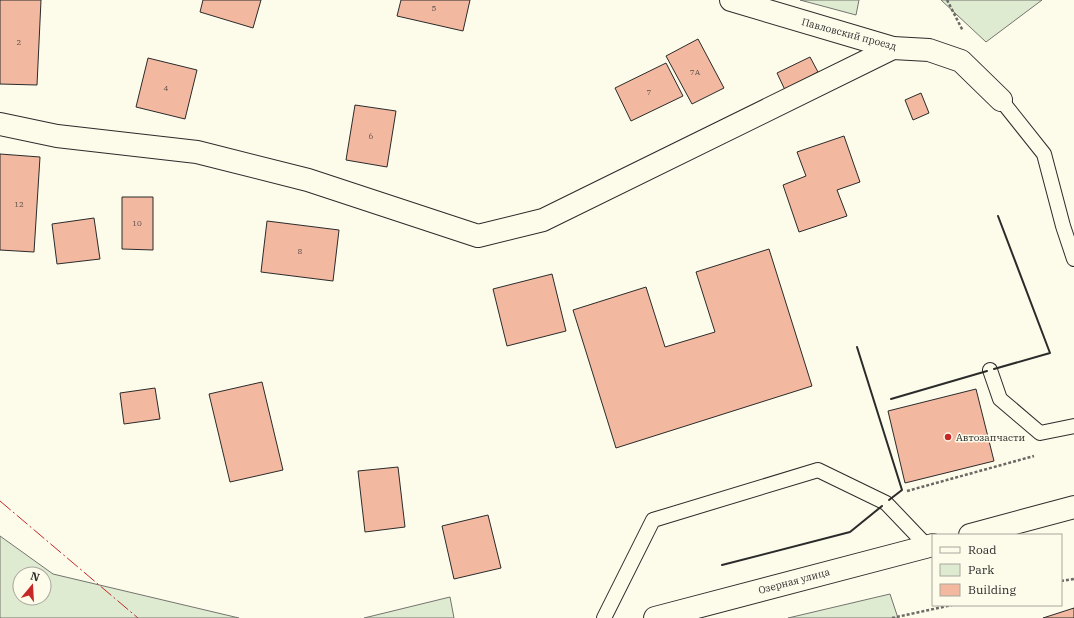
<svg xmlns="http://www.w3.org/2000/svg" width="1074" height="618" font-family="'IBM Plex Serif',serif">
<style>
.green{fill:#deebd1;stroke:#74746e;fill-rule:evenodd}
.building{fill:#f2b8a0;stroke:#2b2b2b}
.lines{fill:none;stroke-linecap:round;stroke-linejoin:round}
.service-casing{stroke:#2b2b2b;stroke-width:16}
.minor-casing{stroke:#2b2b2b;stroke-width:24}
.secondary-casing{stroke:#2b2b2b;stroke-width:24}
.path{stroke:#6a6964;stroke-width:2.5;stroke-dasharray:3 2;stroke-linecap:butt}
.service{stroke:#fdfbea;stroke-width:14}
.minor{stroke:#fdfbea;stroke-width:22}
.secondary{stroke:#fdfbea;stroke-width:22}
.wall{stroke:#2b2b2b;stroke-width:2}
.power{stroke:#c62828;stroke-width:1;stroke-dasharray:14 3 2 3;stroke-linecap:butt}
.poi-dot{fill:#c62828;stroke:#fdfbea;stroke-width:1.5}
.labels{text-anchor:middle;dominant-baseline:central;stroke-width:3;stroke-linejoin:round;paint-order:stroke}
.number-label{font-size:8px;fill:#5d4e48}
.street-label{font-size:10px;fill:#2b2b2b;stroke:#fdfbea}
.poi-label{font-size:10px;fill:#2b2b2b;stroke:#fdfbea;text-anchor:start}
</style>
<rect width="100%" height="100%" fill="#fdfbea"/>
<g class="green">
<path d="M800,0H859L856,15Z"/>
<path d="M941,0H1042L986,42Z"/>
<path d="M0,536L53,574L239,618H0ZM20,574H44V598H20Z"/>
<path d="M890,594L898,618H788Z"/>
<path d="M450,597L454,618H364Z"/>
</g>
<g class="building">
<path d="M0,0H41L37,85L0,84Z"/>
<path d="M203,0H261L253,28L200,12Z"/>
<path d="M401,0H470L463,31L397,16Z"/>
<path d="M698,39L724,88L692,104L666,56Z"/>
<path d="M810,57L818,72L785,90L777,73Z"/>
<path d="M148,58L197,70L185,119L136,107Z"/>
<path d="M666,63L683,96L631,121L615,88Z"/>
<path d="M921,93L929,113L913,120L905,100Z"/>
<path d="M355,105L396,111L387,167L346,160Z"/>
<path d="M844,136L860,182L837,190L847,216L799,232L783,185L806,176L797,152Z"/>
<path d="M0,154L40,157L34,252L0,250Z"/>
<path d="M122,197H153V250L122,249Z"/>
<path d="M94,218L100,259L57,264L52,224Z"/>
<path d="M267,221L339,230L333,281L261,272Z"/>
<path d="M769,249L812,386L616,448L573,310L646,287L665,347L715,332L696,272Z"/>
<path d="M552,274L566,331L507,346L493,289Z"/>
<path d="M262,382L283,470L230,482L209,394Z"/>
<path d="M155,388L160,419L124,424L120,393Z"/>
<path d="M976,389L994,461L905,483L888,411Z"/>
<path d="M398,467L405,527L365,532L358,471Z"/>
<path d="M488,515L501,568L454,579L442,526Z"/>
<path d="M1074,608V618H1043Z"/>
</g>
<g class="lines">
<g class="service-casing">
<g id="service">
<path d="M1001,100L1044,154L1063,226L1074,259"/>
<path d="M990,370L1000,399L1040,433L1074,426"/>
<path d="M604,618L653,520L818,470L886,503L927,546"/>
</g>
</g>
<g class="minor-casing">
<g id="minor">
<path d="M731,0L893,48L929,50L961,61L1001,100"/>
<path d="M0,124L57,136L197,152L308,180L478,236L543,220L893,48"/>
</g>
</g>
<g class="secondary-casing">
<g id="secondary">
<path d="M970,535L1074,507"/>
<path d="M655,618L933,545"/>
</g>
</g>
<g class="path">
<path d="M947,0L963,31"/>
<path d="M907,491L1034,456"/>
<path d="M1061,581L1074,579"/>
<path d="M892,618L952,605"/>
</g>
<use href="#service" class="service"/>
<use href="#minor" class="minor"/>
<use href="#secondary" class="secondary"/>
<g class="wall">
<path d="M857,347L902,490L889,500"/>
<path d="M994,369L1050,353L998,216"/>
<path d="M891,399L987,371"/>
<path d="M722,565L850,532L882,506"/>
</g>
<path class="power" d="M0,501L138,618"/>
</g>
<circle class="poi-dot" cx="948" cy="437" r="4"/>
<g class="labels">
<g class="number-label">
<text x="434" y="8">5</text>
<text x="19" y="42">2</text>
<text x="695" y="72">7А</text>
<text x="166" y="88">4</text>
<text x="649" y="92">7</text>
<text x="371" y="136">6</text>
<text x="19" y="204">12</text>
<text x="137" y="223">10</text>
<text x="300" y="251">8</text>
</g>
<g class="street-label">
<text transform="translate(849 34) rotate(15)">Павловский проезд</text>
<text transform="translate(794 581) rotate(-15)">Озерная улица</text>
</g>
<g class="poi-label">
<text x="956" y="437">Автозапчасти</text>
</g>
</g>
<rect x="932" y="534" width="130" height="72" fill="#fdfbea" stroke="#a9a89e"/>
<rect x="940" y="547" width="20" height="6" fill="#fdfbea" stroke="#a9a89e"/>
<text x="968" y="554" font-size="12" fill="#2b2b2b">Road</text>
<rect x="940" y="564" width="20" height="12" fill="#deebd1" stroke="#a9a89e"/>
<text x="968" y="574" font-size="12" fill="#2b2b2b">Park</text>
<rect x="940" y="584" width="20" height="12" fill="#f2b8a0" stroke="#a9a89e"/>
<text x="968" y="594" font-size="12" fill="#2b2b2b">Building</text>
<g transform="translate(32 586) rotate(18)"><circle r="19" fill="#fdfbea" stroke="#a9a89e"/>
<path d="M0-3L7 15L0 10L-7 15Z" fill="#c62828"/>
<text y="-6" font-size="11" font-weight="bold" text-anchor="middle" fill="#2b2b2b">N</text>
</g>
</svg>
